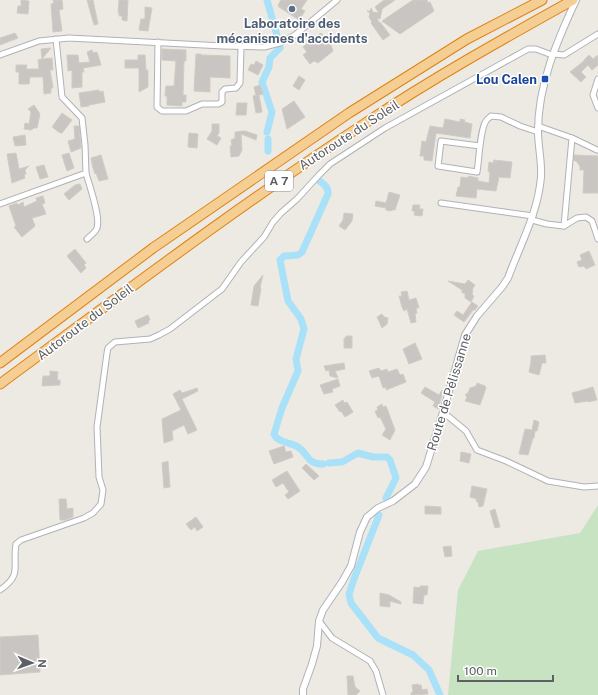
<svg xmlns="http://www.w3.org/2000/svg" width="598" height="695" font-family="'Public Sans',sans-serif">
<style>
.green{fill:#c7e3c2}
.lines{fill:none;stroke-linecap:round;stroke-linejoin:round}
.canal{stroke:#a9e1f8;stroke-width:7}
.building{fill:#c9c5c2;stroke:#d2cbc3}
.minor-casing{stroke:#afb2b6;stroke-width:7}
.tertiary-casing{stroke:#afb2b6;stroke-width:8}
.motorway-casing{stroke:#e08211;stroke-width:11}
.minor{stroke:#fff;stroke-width:5}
.tertiary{stroke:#fff;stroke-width:6}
.motorway{stroke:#f5ce94;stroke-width:9}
.service-dot{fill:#5c6f8a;stroke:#fff;stroke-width:1.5}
.transit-dot{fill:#1a4fb4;stroke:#fff;stroke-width:1.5}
.labels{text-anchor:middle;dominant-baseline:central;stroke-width:3;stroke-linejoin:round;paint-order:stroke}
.shield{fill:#fff;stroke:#8d9092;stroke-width:1}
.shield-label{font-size:12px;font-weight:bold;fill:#5c6064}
.service-label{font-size:13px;font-weight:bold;fill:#4e5e75;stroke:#fff}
.transit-label{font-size:13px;font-weight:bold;fill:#164399;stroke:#fff;text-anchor:end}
.street-label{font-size:13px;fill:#5c6064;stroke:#fff}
</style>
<rect width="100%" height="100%" fill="#edeae4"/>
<path class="green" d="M598,505V695H448L458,590L478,551L580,533Z"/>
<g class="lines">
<g class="canal">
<path d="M267,0L278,39"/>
<path d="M267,132L272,112L262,82L269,67L270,58L280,48"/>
<path d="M268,139V151"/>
<path d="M318,180C323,183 329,187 328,194L302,252L298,255L284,256L280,260L288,301L301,319L304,329L296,359L298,371L282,408L274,434C277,443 291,442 298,447C309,454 306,464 323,464"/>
<path d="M329,463L342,462L358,453L373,457H387L390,460L396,478L386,498"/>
<path d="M379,515L354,579L349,594L351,603L378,638L413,655L429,670L440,695"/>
</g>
</g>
<g class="building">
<path d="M21,0L29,1L28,14L17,13L18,6H21Z"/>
<path d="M53,0H62L63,9L59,10L62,31L53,32L51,4L54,3Z"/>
<path d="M87,0H93L98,24L94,25Z"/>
<path d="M119,0H128L127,21L122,20V16H119V13H118Z"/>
<path d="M281,0H307L301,9L305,11L299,20L279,7L278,5Z"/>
<path d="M384,0H395L382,9L380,19L377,18L379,23L380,22L390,35L383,40L371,23L372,22L369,17L370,13L367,11H370L371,8L373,12L379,13L375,7Z"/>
<path d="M413,0H427L428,3L430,2L434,11L400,34L382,21Z"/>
<path d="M145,7L152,8L148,31L139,30L141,19H145Z"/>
<path d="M15,33L18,38L0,45V38Z"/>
<path d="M321,33L331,45L333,51L318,63L314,61L310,64L303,55L307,52L303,47L308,43L306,41L315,35L316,36Z"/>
<path d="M51,48L42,59L52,58L53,70H50L53,88H51V93L44,94L43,77H30L29,84H19V72H16V65H27L26,69H39L38,60L42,59L41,49Z"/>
<path d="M162,49L186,50V61H184L183,95H186V102H182V106L167,105V96H165L166,86H174L176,61L162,60Z"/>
<path d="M92,50L93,53L97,52L101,65L83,68L84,72H82V87L72,88V70L68,71L67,55H78L79,63L90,62L87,52Z"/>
<path d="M196,54H201V55L230,56V78L210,77V92L194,91Z"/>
<path d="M138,55H145L146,70H148V87L139,92V68H125V60H138Z"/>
<path d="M589,55L593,59L598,55V65L592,70L588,65L581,72L586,77L581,82L570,72L584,61V60Z"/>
<path d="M256,61L263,65L258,75L248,70L251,64L254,65Z"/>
<path d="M299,76L305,80L299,90L293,86Z"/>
<path d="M260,85L263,94L259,95L262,112L256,113L253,96L258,95L256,96L254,87Z"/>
<path d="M99,90V92L103,91L105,102L89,105V106L81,107L79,93Z"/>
<path d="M294,101L305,117L287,129L282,109Z"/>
<path d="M237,103H247L246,115H236Z"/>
<path d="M34,105L40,114L37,128H34L31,130L24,129L25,123L29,124L31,112L28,109Z"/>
<path d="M62,113L72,120L62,133H60L52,127Z"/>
<path d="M445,119L460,122V119L465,120L464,122L472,124L470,138L436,133L432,161L424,160V156H420L422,141L426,142L430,126L443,128Z"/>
<path d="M212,124H219V133L217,136L221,138L217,145L207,139L212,131Z"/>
<path d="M74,126H79L81,148L71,152L68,141L75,139Z"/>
<path d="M245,131L257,135L256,140L241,134L242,150L239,156L231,157L230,146H232L231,140L235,138V132Z"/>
<path d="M189,133L198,134L197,148L188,147Z"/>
<path d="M25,135L26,145L15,146L13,137Z"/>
<path d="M16,153L19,169L29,166L25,170L26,174L24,175L25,178L12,183L7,154Z"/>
<path d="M69,153L74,168L67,171L62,155Z"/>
<path d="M101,155L108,179L99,181L96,173L95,174L93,168L91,158Z"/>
<path d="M574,155L598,156V193H583L584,170H580V166L576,161H574Z"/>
<path d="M494,160L512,162L510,178L499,177L496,191L477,189L476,198L456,196L458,187H460L461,177L468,178V176L478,178V181L489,183L490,172H488L489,162L493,163Z"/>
<path d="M44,165L48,177L40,179L36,167Z"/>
<path d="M80,184L82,189L69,200L64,194L75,185Z"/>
<path d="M389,192L400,195L395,210H392L391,211L386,210V208L375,206L376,201L386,203Z"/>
<path d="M43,196L45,203L42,204L46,214L32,218L35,226L22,237L14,227L16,226L9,206L17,203L18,205L23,202L24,207L37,201L36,198Z"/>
<path d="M413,205H420L419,209H423L422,216L414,215L415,211H412Z"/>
<path d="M344,213L353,214L352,221L345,230L339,226L343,220Z"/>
<path d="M75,249L86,263L84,265L86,268L81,273L67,256Z"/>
<path d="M589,251L595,265L586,269L584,266L579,267L577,262L582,260L580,255Z"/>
<path d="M263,275L260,287L261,288L258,306L251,305L254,286Z"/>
<path d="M468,280L475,285L473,288L472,295L474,296L471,302L465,298V293H462V290L448,281L465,284Z"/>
<path d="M407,291L409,300L416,298L419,308H416L417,313L415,314L416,322L411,323L407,309L404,311L402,307L399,296H402L401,292Z"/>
<path d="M472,302L478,306L475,310H473L464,322L454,315L457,311L463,315Z"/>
<path d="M382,314L384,317L388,318L387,324L382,328L377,317Z"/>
<path d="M148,315L150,320L148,321L149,323L138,328L135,321Z"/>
<path d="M346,336H352V348H344V338H346Z"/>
<path d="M415,343L422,359L409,364L403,349Z"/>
<path d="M545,355L546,363H542L539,375L529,372L531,362V356Z"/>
<path d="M344,363L345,369L335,371L338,378L330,376L329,370L326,371L324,366Z"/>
<path d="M379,368L381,371L387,369L388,372L397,369L400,375L403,374L406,382L386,390V387L383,388L379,376L372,378L369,371Z"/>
<path d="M50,371L58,372L57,380H60V385L42,386L43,376H50Z"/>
<path d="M338,379L340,386L332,389L333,392L324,394L320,385Z"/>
<path d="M477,383L485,386L486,388L480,405L465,401L467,397L465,395L468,393L470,388L476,386Z"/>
<path d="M425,387L439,395L442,390L443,391L438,409L433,406L435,402L421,393Z"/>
<path d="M593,387L597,400L588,402V401L575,403L572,393Z"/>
<path d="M197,388L198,391L182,399L197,430L188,434L184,425L172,431L173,440L164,443L162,419L181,410L173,394L180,390L182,393Z"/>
<path d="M343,400L344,403L347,402L353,412L345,417L341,411L340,412L335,405Z"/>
<path d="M382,404L383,407L386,406L395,430L390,440L382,435L386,429L380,417L378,418L375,411L378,410L377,407Z"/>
<path d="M534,420L539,422L537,431H535L534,438H533L528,455L519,454L525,429L532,430Z"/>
<path d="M284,446L286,452L291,451L293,457L274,464L269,451Z"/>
<path d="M461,452L471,454L469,463L460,461Z"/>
<path d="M168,461L170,487L164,488L162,463Z"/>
<path d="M306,464L319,476L314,480L302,468Z"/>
<path d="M287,471L300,491L288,499L285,495L289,492L283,483L276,487L272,480Z"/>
<path d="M472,486L487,489L483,506L479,507L478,502L476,501L477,499L470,497Z"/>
<path d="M59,499H66L67,509L73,508V517L65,520H60Z"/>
<path d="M425,506L441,507V514H425Z"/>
<path d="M495,509L500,527L495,528L490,511Z"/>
<path d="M196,517L203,527L197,531L195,527L191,530L186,524Z"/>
<path d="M451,546L452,556L445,557L443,547Z"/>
<path d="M420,586H428L427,595H424L423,604L413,603L414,587L420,588Z"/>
<path d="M380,593L389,595L401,602V604L390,601V607L380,606Z"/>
<path d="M38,635L40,672L0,675V637Z"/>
<path d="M347,676H353L355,687L360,691L356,695H348Z"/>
<path d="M418,684V685H421L422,690L427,689L428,694L411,695V693L413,692L412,685Z"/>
</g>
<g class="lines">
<g class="minor-casing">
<g id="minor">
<path d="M158,42L157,107L162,111H186L202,104H218L222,102V92L225,89L236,88L240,83L241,47"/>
<path d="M553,54L564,55L598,34"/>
<path d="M0,55L39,41L69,38L223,46L264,47L280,43L295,35L337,0"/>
<path d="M598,79L593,95L598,108"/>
<path d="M538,126L572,138L564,226"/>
<path d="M572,138L597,150"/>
<path d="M480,146L441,141L438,166L477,172C479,161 480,129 486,121C487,119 489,118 491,116L501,117L520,126L538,132"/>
<path d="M86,173C89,185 101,217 97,228C96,232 90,236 87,239"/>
<path d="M441,203L533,216"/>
<path d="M0,204L86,173L85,145L82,118L62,97L56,39"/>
<path d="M532,220L547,224L564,226L577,218L586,217L592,221L598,239"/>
<path d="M443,412L466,431L477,450L506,461L548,481L584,487L598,486"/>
<path d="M0,590C23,574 12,567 16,544L21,540L84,518L93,513L101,504L103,490L99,477L97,427L107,353L108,348L115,342L150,339L159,335L170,329L222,289L241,262L264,237L273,222L281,213L297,199L319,175L330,164L385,128L528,49H536L552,55"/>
<path d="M319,621L332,638L370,661L376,671L383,695"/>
</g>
</g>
<g class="tertiary-casing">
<path id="tertiary" d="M303,695V689L312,664L317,646L319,621L323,610L342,582L351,566L360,532L367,517L378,508L393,501L415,484L426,467L443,412L465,335L477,316L502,287L508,278C520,245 538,213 541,177C542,162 538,146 538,131C538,85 557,41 576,0"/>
</g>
<g class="motorway-casing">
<g id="motorway">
<path d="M0,363L153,248L349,113L467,39L542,0"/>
<path d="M0,384C121,295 241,204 367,122C433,78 503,39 573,0"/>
</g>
</g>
<use href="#minor" class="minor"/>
<use href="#tertiary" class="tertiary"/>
<use href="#motorway" class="motorway"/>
</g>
<circle class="service-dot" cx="292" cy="9" r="4"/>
<rect class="transit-dot" x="541" y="75" width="8" height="8" rx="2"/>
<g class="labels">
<rect class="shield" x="265" y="171" width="28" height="20" rx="3"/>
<g class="shield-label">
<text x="279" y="181">A 7</text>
</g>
<g class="service-label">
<text x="292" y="23">Laboratoire des<tspan x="292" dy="15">mécanismes d'accidents</tspan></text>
</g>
<g class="transit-label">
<text x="537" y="79">Lou Calen</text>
</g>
<g class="street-label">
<text transform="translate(349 135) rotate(-33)">Autoroute du Soleil</text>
<text transform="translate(85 322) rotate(-37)">Autoroute du Soleil</text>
<text transform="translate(449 392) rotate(-73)">Route de Pélissanne</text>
</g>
</g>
<g transform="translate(32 663) rotate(92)" stroke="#ffffff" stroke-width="3" paint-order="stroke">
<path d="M0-3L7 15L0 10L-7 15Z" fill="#5c6064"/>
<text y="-6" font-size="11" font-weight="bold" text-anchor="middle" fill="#5c6064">N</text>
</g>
<path d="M458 675v6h95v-6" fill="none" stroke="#5c6064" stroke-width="2"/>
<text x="464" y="675" font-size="12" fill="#5c6064" stroke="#ffffff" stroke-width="3" paint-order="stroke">100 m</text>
</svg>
